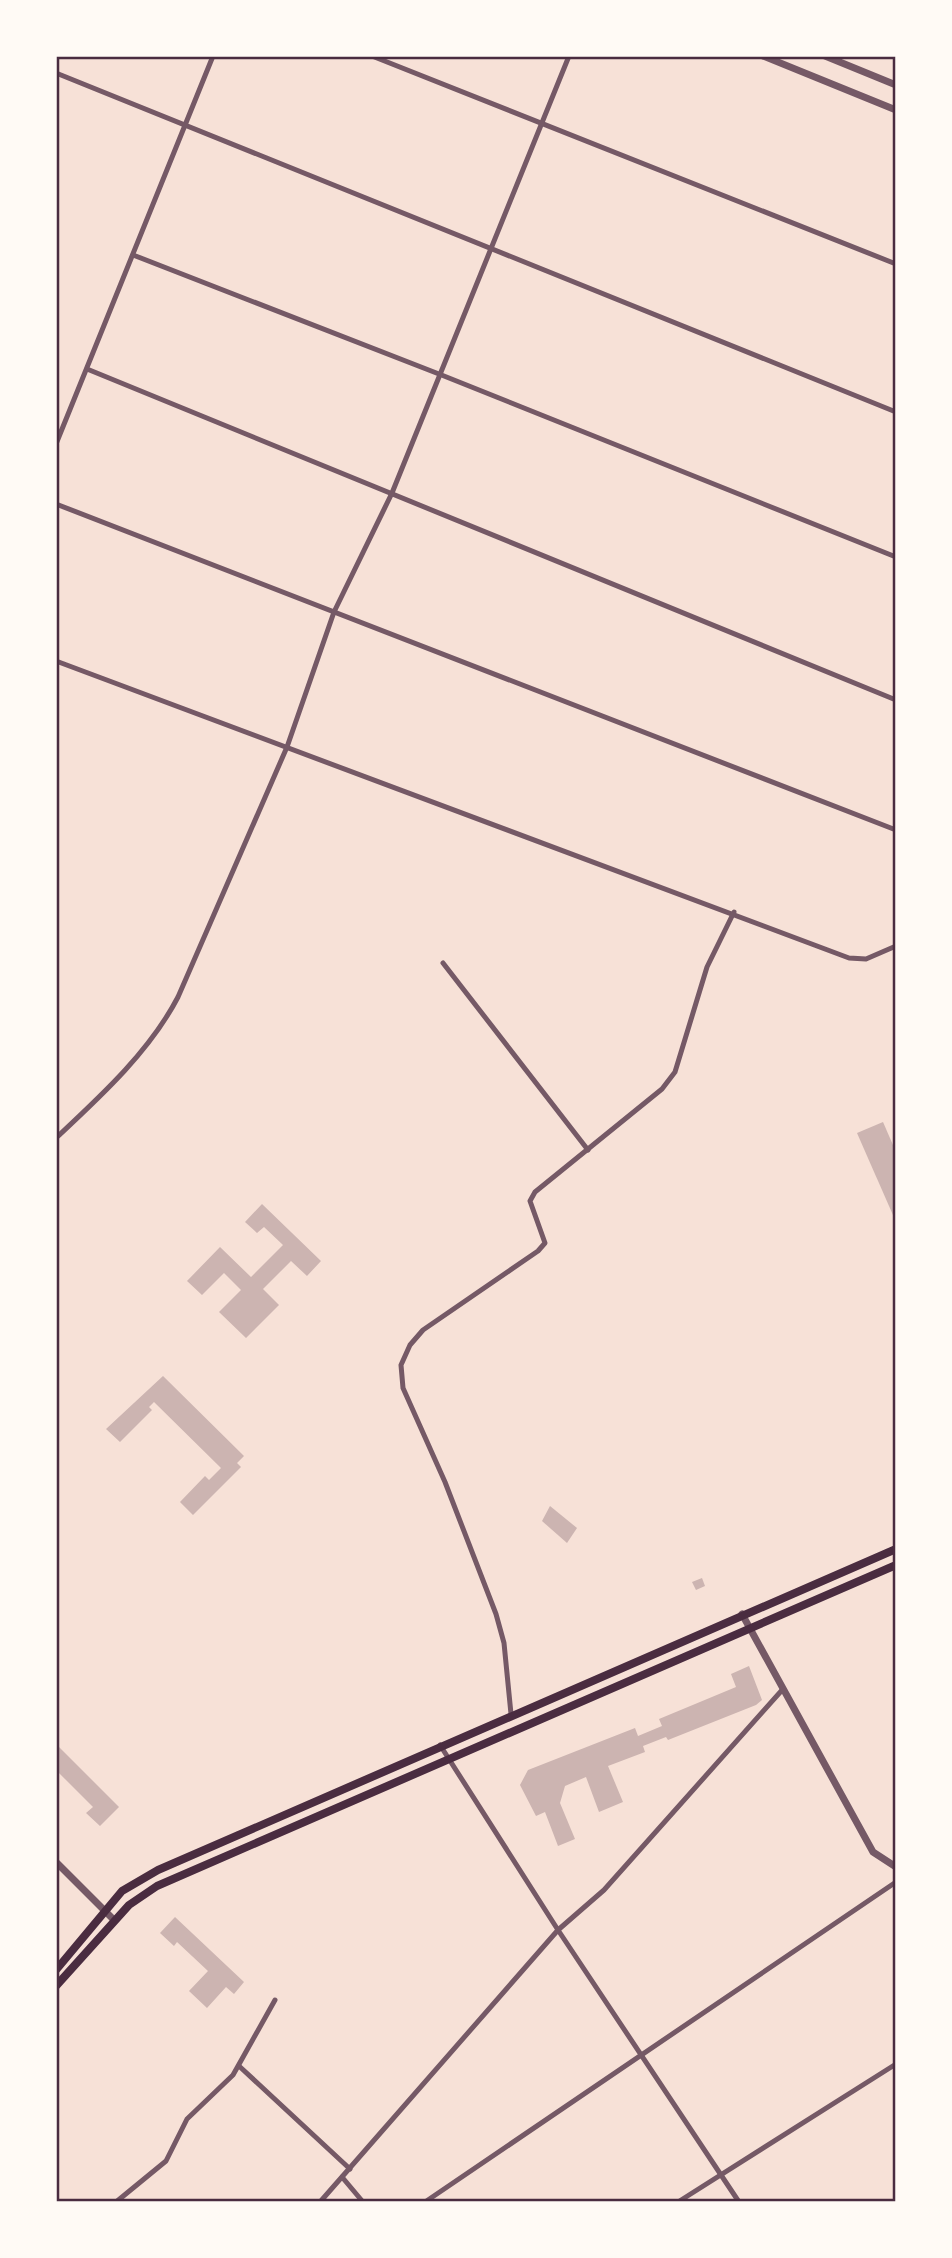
<svg xmlns="http://www.w3.org/2000/svg" width="952" height="2258" font-family="Rubik,sans-serif">
<style>
.building{fill:#ccb4b1}
.lines{fill:none;stroke-linecap:round;stroke-linejoin:round}
.minor{stroke:#755966;stroke-width:5}
.tertiary{stroke:#755966;stroke-width:7}
.secondary{stroke:#4a2c40;stroke-width:8}
.neatline{fill:none;stroke:#4a2c40;stroke-width:2.5}
</style>
<rect width="100%" height="100%" fill="#f7e1d7"/>
<g class="building">
<path d="M883,1122L896,1152V1222L857,1133Z"/>
<path d="M262,1204L321,1261L307,1276L291,1261L263,1289L279,1305L246,1338L219,1312L241,1290L224,1273L202,1295L187,1281L220,1247L251,1277L283,1245L264,1227L257,1233L245,1222Z"/>
<path d="M163,1376L244,1456L237,1463L241,1467L193,1515L180,1502L205,1476L209,1480L221,1468L154,1402L149,1407L152,1410L120,1442L106,1429Z"/>
<path d="M550,1506L577,1528L567,1543L542,1521Z"/>
<path d="M702,1578L705,1586L696,1590L692,1582Z"/>
<path d="M749,1666L762,1700L756,1705L668,1740L666,1737L643,1746L645,1752L608,1766L623,1802L599,1812L586,1777L565,1786L560,1803L575,1839L558,1846L545,1812L536,1816L520,1785L528,1770L635,1728L638,1736L662,1726L659,1719L736,1687L731,1674Z"/>
<path d="M56,1744L119,1807L100,1826L86,1813L93,1807L56,1770Z"/>
<path d="M175,1917L244,1982L234,1994L226,1987L207,2008L189,1991L208,1971L177,1942L174,1946L160,1933Z"/>
</g>
<g class="lines">
<g class="minor">
<path d="M372,56L896,264"/>
<path d="M56,73L896,412"/>
<path d="M133,255L439,374L896,557"/>
<path d="M87,369L896,700"/>
<path d="M56,444L213,56"/>
<path d="M56,504L896,830"/>
<path d="M56,661L849,958L866,959L896,946"/>
<path d="M443,963L588,1150"/>
<path d="M56,1138C101,1096 150,1051 178,997L287,747L334,612L392,493L569,56"/>
<path d="M511,1714L504,1643L496,1614L445,1482L403,1388L401,1365L410,1345L423,1330L538,1251L545,1243L530,1201L535,1192L662,1089L675,1072L707,967L734,912"/>
<path d="M440,1745L558,1930L739,2202"/>
<path d="M239,2066L350,2169"/>
<path d="M342,2177L363,2202"/>
<path d="M116,2202L166,2161L187,2119L233,2075L275,2000"/>
<path d="M320,2202L558,1930L604,1890L783,1689"/>
<path d="M425,2202L896,1882"/>
<path d="M678,2202L896,2064"/>
</g>
<g class="tertiary">
<path d="M763,56L896,110"/>
<path d="M825,56L896,85"/>
<path d="M742,1614L873,1852L896,1867"/>
<path d="M56,1862L114,1920"/>
</g>
<g class="secondary">
<path d="M56,1970L122,1891L158,1870L896,1549"/>
<path d="M56,1986L129,1905L157,1886L896,1565"/>
</g>
</g>
<rect width="952" height="2258" fill="none" stroke="#fffaf5" stroke-width="116"/>
<rect x="58" y="58" width="836" height="2142" class="neatline"/>
</svg>
